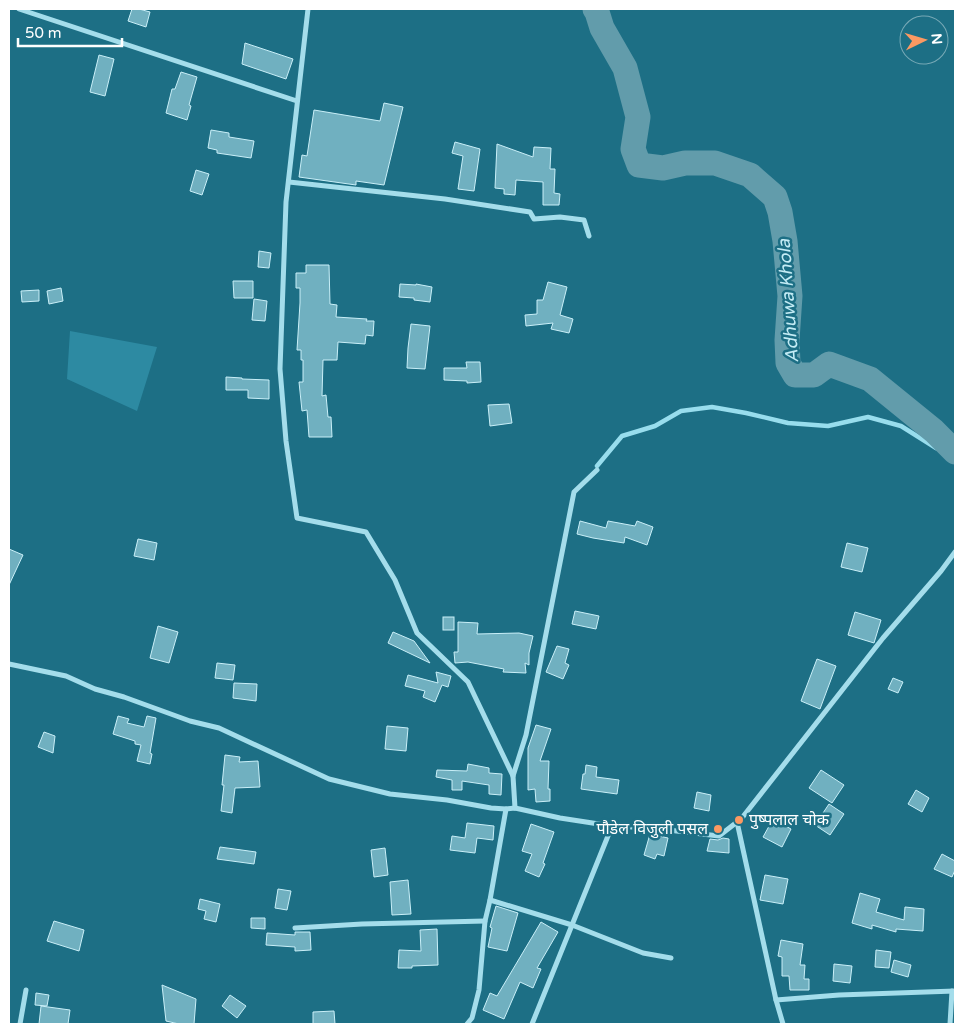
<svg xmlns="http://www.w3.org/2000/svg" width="964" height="1033" font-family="'Varela Round','Noto Sans Devanagari',sans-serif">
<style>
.green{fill:#2d8aa2}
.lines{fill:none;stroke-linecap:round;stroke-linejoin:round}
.stream{stroke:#98dded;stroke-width:4.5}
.river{stroke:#629cab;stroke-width:25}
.building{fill:#70b0c0;stroke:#c9eff8}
.minor{stroke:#a4ddeb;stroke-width:5}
.poi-dot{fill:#fb9962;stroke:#1d6f85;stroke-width:2}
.labels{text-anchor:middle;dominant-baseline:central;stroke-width:5;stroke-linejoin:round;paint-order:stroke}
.poi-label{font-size:16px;fill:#fff;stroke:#1d6f85;text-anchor:start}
.water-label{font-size:18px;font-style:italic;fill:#c4ecf5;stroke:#1d6f85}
</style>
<rect width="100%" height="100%" fill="#1d6f85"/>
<path class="green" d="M70,331L157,347L137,411L67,379Z"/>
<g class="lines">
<path class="stream" d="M597,466L622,436L655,426L681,411L712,407L746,413L788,423L828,426L868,417L901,426L936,448L955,454"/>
<path class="river" d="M595,9L597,12L602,28L625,68L638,117L633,149L639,165L663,168L685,163H715L750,175L775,197L780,212L785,241L790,296L787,340L788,363L795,375H814L829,364L870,379L934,431L955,452"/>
</g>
<g class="building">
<path d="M132,9H139L150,12L146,27L128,21Z"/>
<path d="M245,43L293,59L286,79L242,64Z"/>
<path d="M99,55L114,59L105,96L90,92Z"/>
<path d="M181,72L197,77L189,105L191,106L187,120L166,113L172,89H175Z"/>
<path d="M384,103L403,107L384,185L356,181V185L299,177L302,155L307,156L314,110L380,121Z"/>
<path d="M211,130L229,133V137L254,141L251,158L217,153V150L208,148Z"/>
<path d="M455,142L480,149L474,191L458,189L463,156L452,153Z"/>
<path d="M497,144L533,157L534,147L551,148L550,169H555L554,193L560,194L559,205H543V182L516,180L515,195L504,194V189L495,188Z"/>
<path d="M196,170L209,174L202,195L190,191Z"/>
<path d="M259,251L271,253L269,268L258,267Z"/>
<path d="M306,265H329L330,304L337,305L336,317L367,319L366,321H374L373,336L366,335L365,344L338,342L337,360H323L322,396L326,395L328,417H331L332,437H309L307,410L302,411L299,382H303V360H301V350H297L300,303V288H296V273H306Z"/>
<path d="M233,281H253V298H234Z"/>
<path d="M548,282L567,287L560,315L573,319L569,333L551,329L553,323L526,326L525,315L537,314V300H543Z"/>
<path d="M400,284L416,285V284L432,287L430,302L414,300V298L399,297Z"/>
<path d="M61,288L63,301L49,304L47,291Z"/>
<path d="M39,290V301L22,302L21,291Z"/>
<path d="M254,299L267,301L265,321L252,320Z"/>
<path d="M411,324L430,326L425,369L407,368L408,348Z"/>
<path d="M466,362H480L481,382L467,383V381L444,380V368H467Z"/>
<path d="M226,377L242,378V379L269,380V399L248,398V390H226Z"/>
<path d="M509,404L512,423L490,426L488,405Z"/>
<path d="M580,521L606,528L608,521L635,526L637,521L653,527L647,545L625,537L624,543L593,538L577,534Z"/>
<path d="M138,539L157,543L154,560L134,556Z"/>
<path d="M847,543L868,548L862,572L841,567Z"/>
<path d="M9,549L23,555L9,585Z"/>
<path d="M575,611L599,616L596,629L572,624Z"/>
<path d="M855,612L881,620L874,643L848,635Z"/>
<rect x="443" y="617" width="11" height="13"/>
<path d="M458,622L478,623L477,634L519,633L533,636L529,653V665L525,663L526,673L503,672L504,669L468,662L455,663L454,652H458Z"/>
<path d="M158,626L178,632L169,663L150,658Z"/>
<path d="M393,632L414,641L430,663L388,643Z"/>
<path d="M557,646L569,649L565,663L569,665L563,679L546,672Z"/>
<path d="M817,659L836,666L820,709L801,701Z"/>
<path d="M217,663L235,665L233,680L215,678Z"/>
<path d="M436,672L451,676L448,687L442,685L435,702L423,697L425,691L405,686L408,675L438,683Z"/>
<path d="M893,678L903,682L898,693L888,689Z"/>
<path d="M234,683L257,684L256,701L233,698Z"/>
<path d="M118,716L129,719L127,723L144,727L147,716L156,718L150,753L152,754L150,764L137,761L141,745L135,744V741L113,734Z"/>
<path d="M536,725L551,729L540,761H549L548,789H550V801L536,802L535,789L528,790V748Z"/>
<path d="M387,726L408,728L406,751L385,749Z"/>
<path d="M44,732L55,736L53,753L38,747Z"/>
<path d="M225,755L240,757L239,762L258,761L260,787L235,788L232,813L221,811L224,785H222Z"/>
<path d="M468,764L489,768V773L502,774L501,795L489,794V785L462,781V790H452V780L436,777L437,770L467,771Z"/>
<path d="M586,765L597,767L596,777L619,780L617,794L581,789L583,774H585Z"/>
<path d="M821,770L844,785L832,803L809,788Z"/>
<path d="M916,790L929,798L922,812L908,804Z"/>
<path d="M697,792L711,795L709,811L694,808Z"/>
<path d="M829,804L844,814L830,835L815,825Z"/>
<path d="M773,819L791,829L782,847L763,837Z"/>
<path d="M467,823L494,826L493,840L477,838L475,853L450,850L452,836L465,838Z"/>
<path d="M531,824L554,832L543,863L545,864L539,877L525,871L532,854L522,851Z"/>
<path d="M650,834L668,838L664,856L657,854L655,859L644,855Z"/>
<path d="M723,838L729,839V853L707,851L710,839L718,840Z"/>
<path d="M220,847L256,852L254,864L217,859Z"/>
<path d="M385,848L388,875L374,877L371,850Z"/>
<path d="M942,854L955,861V870L952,877L934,869Z"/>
<path d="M765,875L788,879L783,904L760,900Z"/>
<path d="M408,880L411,914L392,915L390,882Z"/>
<path d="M278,889L291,891L287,910L275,908Z"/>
<path d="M860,893L880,899L876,912L904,920L905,907L924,909L923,931L896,929V932L872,925V929L852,923Z"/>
<path d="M200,899L220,904L216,922L204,919L206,911L198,909Z"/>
<path d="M496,906L518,913L507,951L488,947L492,928L490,927Z"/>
<path d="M251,918H265V929L251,928Z"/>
<path d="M54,921L84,930L79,951L47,941Z"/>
<path d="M541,922L558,932L537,968L541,969L533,988L520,982L504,1019L483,1010L490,993L497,996Z"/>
<path d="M437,929L438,965L412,966V968H398L399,950L421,951L420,930Z"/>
<path d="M310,932L311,950L295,951V947L266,945L267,933L295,935V932Z"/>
<path d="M781,940L803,944L800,965H805L804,979H809V990H790L789,976H782V957L778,956Z"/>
<path d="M876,950L891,952L889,968L875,967Z"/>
<path d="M894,960L911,965L908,977L891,972Z"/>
<path d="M834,964L852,966L850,983L833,981Z"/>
<path d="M162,985L196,999L194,1024H179L166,1021Z"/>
<path d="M36,993L49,995L47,1006L35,1005Z"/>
<path d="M230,995L246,1006L237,1018L222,1006Z"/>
<path d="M41,1006L70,1010L68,1024H39Z"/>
<path d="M334,1011L335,1024H313V1012Z"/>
</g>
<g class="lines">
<g class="minor">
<path d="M19,9L297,101"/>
<path d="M308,9L286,202L280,369L286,441L297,518L366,532L395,580L417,633L468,682L513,776L515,808"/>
<path d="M289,182L445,199L530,212L534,219L560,217L584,220L589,236"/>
<path d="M9,664L66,676L95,689L124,697L190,721L219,728L329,779L390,794L447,800L491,808L506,809L515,808L560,818L612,826L651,828L719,836L737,822L738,823L883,638L941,571L955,552"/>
<path d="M513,776L526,735L574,492L597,470"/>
<path d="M737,822L776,1000L783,1024"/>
<path d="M490,900L572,925L643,953L671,958"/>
<path d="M295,928L362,924L485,921"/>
<path d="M776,1000L839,995L955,991"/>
<path d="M20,1024L26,990"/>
<path d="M467,1024L472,1018L479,990L485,921L490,900L506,809"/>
<path d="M532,1024L612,826"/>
<path d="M950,1024L952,991"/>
</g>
</g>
<g class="poi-dot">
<circle cx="739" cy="820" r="5"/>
<circle cx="718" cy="829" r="5"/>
</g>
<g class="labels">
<g class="poi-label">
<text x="749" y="820">पुष्पलाल चोक</text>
<text x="708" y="829" text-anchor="end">पौडेल विजुली पसल</text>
</g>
<g class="water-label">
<text transform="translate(788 301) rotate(-94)">Adhuwa Khola</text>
</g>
</g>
<rect width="964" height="1033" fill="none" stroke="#ffffff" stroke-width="20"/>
<g transform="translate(924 40) rotate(85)"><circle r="24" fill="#1d6f85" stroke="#77a9b6"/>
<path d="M0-4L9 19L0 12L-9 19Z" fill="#fb9962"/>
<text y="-8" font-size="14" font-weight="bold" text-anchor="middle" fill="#ffffff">N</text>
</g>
<path d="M18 38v8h104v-8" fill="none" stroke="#ffffff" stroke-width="2.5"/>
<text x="25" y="38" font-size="15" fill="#ffffff" stroke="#1d6f85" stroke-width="4" paint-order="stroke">50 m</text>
</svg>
